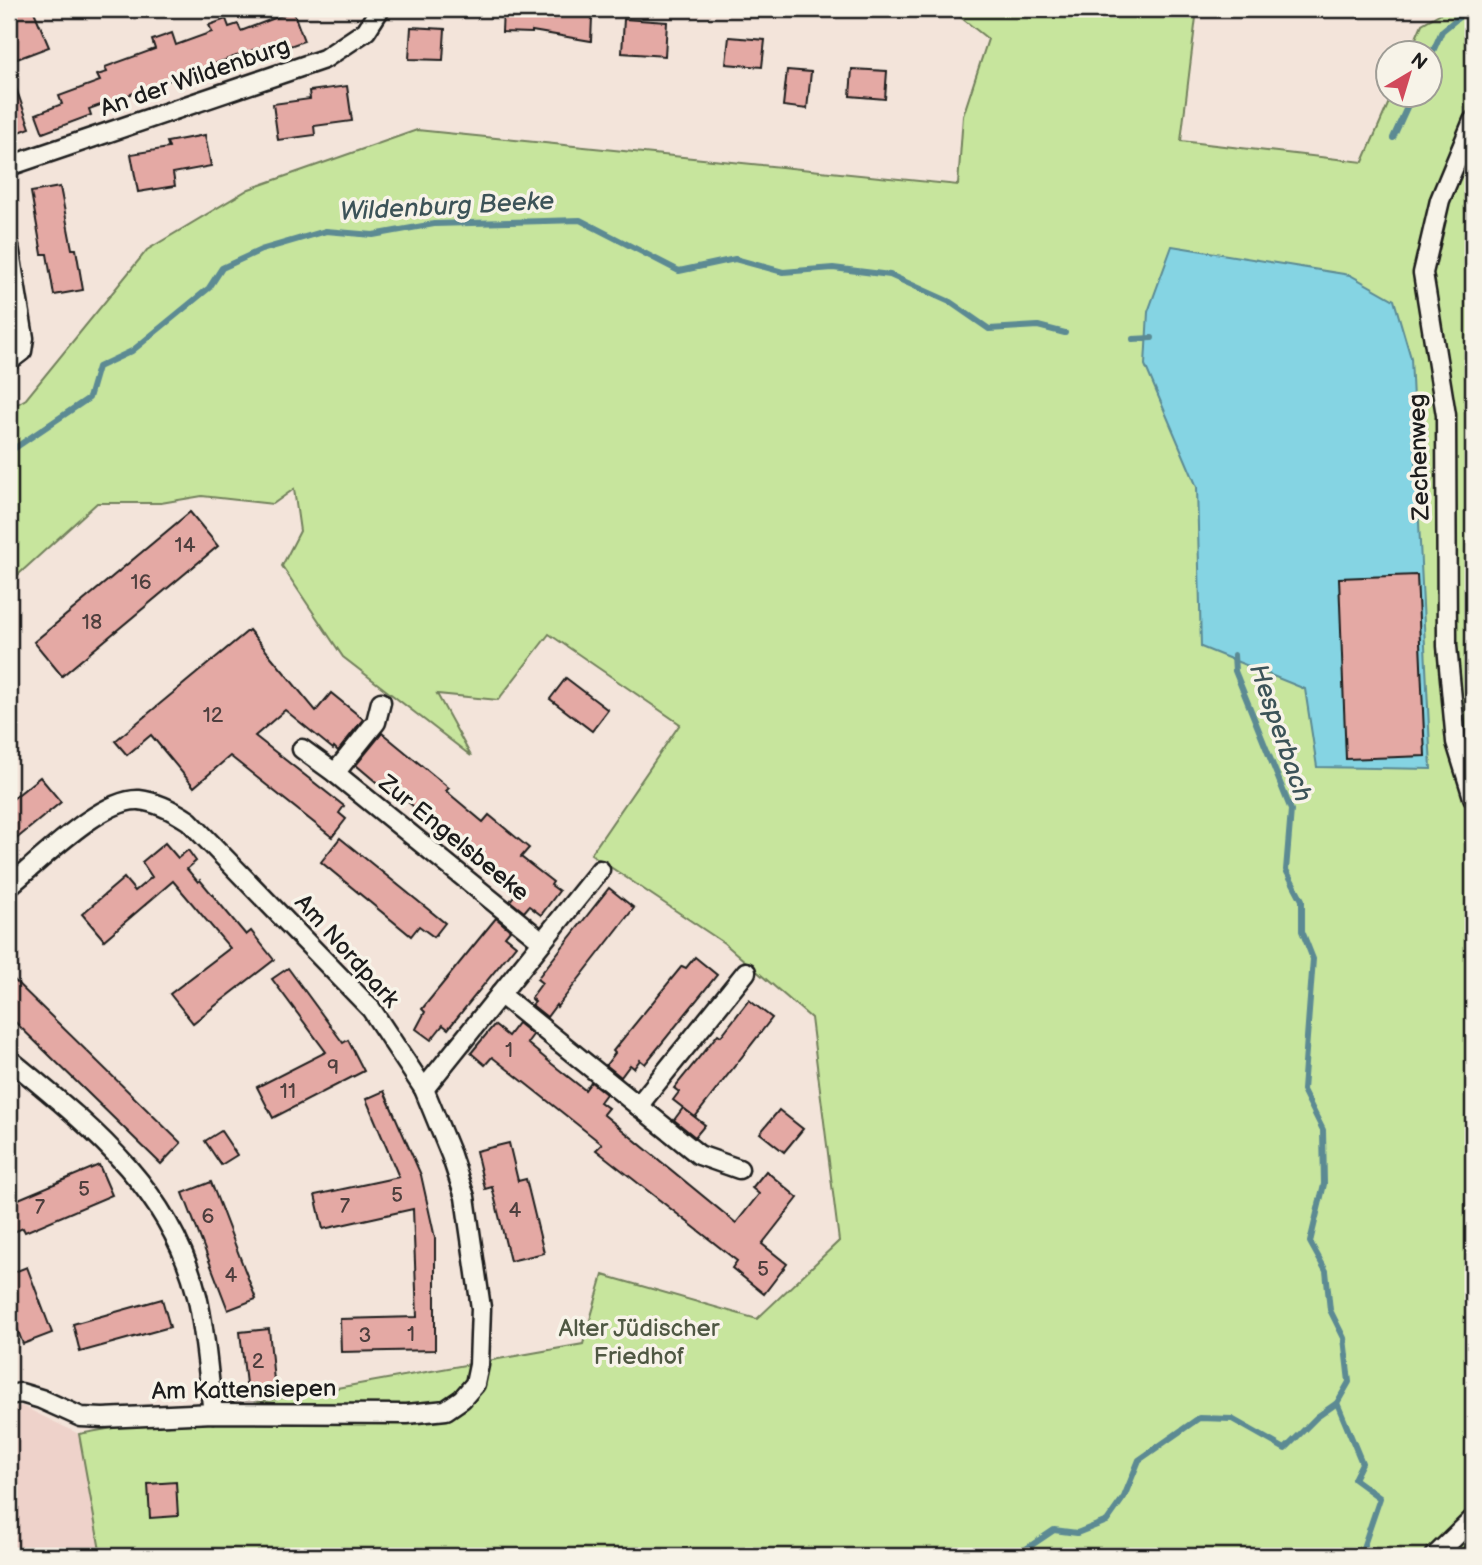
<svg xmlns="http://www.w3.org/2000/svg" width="1482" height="1565" font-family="'Balsamiq Sans',sans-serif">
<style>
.built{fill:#eed2ca}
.green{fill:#c7e59d;stroke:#72805c;stroke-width:2}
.water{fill:#85d4e3;stroke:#5b8a93;stroke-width:2}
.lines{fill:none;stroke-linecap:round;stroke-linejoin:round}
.stream{stroke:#5b8a93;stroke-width:6}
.building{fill:#e4a9a4;stroke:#1c1c1c;stroke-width:2}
.minor-casing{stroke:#1c1c1c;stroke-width:23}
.minor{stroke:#f7f3e8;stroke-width:18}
.labels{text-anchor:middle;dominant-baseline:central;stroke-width:7;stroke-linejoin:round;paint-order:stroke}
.number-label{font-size:21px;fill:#4e3f3e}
.street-label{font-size:24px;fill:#1c1c1c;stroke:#f7f3e8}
.park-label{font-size:24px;fill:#4f5843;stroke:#f7f3e8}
.water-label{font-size:26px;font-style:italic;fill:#3c5358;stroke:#f7f3e8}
</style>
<rect width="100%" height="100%" fill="#f3e4da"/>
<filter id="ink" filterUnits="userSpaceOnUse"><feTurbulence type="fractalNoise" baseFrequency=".0143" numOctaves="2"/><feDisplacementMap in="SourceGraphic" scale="14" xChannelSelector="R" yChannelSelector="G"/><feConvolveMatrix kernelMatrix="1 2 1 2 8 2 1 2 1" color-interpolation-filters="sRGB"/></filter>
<g filter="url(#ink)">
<path class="built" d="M22,1406L79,1434L101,1556H9V1408Z"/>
<path class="green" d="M953,9H1197L1181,141L1363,162L1392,95L1430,94V52H1410L1422,24L1448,9H1473V1556H101L79,1434L583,1344L603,1275L757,1319L839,1241L811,1018L724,943L591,854L680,724L549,634L498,700L437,694L471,756L343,657L282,566L300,531L294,489L273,504L202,496L161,503H97L9,583V409L26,399L147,250L249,189L417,130L958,185L963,116L988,39L954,12Z"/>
<path class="water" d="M1172,246L1350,275L1394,300L1411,358L1431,769L1317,767L1305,689L1201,647L1197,487L1145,365L1148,312Z"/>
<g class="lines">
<g class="stream">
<path d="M1430,58L1442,31L1469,9"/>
<path d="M1393,138L1413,94"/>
<path d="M1133,339L1152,338"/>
<path d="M9,452L89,398L98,367L132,351L209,288L222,268L261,250L326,231L373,235L434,224L580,220L679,271L735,259L783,272L833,268L890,275L950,302L989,329L1038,326L1065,333"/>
<path d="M1234,655L1235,671L1291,810L1286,870L1302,900V931L1313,959L1303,1090L1323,1130L1324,1184L1310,1242L1326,1271L1330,1310L1344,1338L1349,1382L1337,1403L1362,1463L1354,1479L1380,1498L1363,1548"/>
<path d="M998,1556L1004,1551H1023L1054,1530L1077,1533L1107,1521L1124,1497L1139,1460L1199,1418L1232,1419L1285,1449L1317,1417L1337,1403"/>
</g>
</g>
<g class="building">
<path d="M9,9H33L49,47L9,62Z"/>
<path d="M503,9H533V14L592,17L591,41L532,31V33L502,32Z"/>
<path d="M293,11L304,41L270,53L267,45L89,109L91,115L43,133L36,114L62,104L59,96L100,81L97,75L107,72L105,67L155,49L152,40L172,33L176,45L212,32L209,25L226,19L229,27L238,24L241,31Z"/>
<path d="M624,19L667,22L665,56L622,53Z"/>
<path d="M411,27L445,29L443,60L409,59Z"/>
<path d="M729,37L765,40L762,67L726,64Z"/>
<path d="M852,69L887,71L885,99L850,96Z"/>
<path d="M787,70L811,72L807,109L783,106Z"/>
<path d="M9,74H11L30,128L9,136Z"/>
<path d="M347,86L352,121L314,126L315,135L278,140L273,104L310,99L309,91Z"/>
<path d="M205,135L211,166L173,173L175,186L138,192L131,154L169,148L167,142Z"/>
<path d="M60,187L72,249H76L83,290L54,295L47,254H42L31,192Z"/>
<path d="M190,512L218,546L62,676L34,642Z"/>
<path d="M1417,575L1425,756L1346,759L1339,578Z"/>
<path d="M249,630L316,711L331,693L363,719L338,751L334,747L333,749L285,710L255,736L344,806L339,813L346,819L332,837L230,756L194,787L151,735L127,755L115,741Z"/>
<path d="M566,678L608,710L592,731L550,699Z"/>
<path d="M382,733L449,788L446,791L483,822L489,815L529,848L521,857L553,882L551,885L559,891L541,915L529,906L524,912L510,901L516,893L439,833L442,830L385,783L382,787L356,765Z"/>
<path d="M40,777L61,802L9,845V802Z"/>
<path d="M340,838L445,923L434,937L419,926L411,936L321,862Z"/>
<path d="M165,843L178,858L188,850L196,861L187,869L198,882L200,880L246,935L251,931L274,960L193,1023L170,994L230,948L173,881L104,940L82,914L124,878L135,891L152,877L142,862Z"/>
<path d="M609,888L634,908L557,1007L556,1005L547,1017L532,1005L535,1002L531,998L542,983L537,979Z"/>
<path d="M496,918L510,930L505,936L516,945L448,1029L443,1025L431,1040L416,1029L425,1012L422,1009Z"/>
<path d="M695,957L717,975L645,1064L640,1060L634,1068L630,1065L621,1077L606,1065L615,1053L613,1051L682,966L686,968Z"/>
<path d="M288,968L343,1043L348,1040L364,1071L273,1118L257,1087L326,1052L272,979Z"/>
<path d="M9,975L181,1143L161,1164L9,1016Z"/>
<path d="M749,1000L772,1018L695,1117L673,1100L679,1092L674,1088L718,1034L721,1036Z"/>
<path d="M518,1023L533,1035L527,1043L552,1064L585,1090L591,1082L606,1094L600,1102L608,1108L603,1114L736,1223L759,1194L752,1188L766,1171L798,1198L762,1244L787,1264L764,1294L732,1268L737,1261L596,1150L602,1144L492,1057L485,1065L471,1053L494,1025L508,1036Z"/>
<path d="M384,1091L421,1175L435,1238V1350L341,1352L340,1319L417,1317L413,1209L323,1229L315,1195L399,1177L366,1099Z"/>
<path d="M683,1108L705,1125L695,1137L674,1120Z"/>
<path d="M779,1110L803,1129L784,1152L760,1133Z"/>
<path d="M221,1131L237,1155L221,1165L205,1141Z"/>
<path d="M509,1143L518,1181L526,1179L544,1253L510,1261L492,1187L485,1189L476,1151Z"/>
<path d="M99,1165L112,1195L25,1232L23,1228L9,1234V1203Z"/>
<path d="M211,1182L256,1299L228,1310L183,1193Z"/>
<path d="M27,1267L52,1333L23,1344L9,1307V1274Z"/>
<path d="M162,1299L170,1327L80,1352L73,1324Z"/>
<path d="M269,1329L275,1391L247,1393L240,1332Z"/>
<path d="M176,1482L178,1516L150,1518L148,1484Z"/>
</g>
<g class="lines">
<g class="minor-casing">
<g id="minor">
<path d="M1473,121L1440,200L1423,273L1446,415L1447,646L1456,742L1473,797"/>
<path d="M9,166L324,59L366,31L380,9"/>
<path d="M9,246L24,338L22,351L9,361"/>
<path d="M302,749L335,773L542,941"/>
<path d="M335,773L376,722L381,702"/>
<path d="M9,886C38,863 101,798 139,800C157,802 174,811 189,821L371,1009L424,1089L451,1155L465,1197L481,1308L479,1365L475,1384L462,1399L446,1410L407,1414L213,1413L103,1418L81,1417L41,1399L21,1393L9,1395"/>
<path d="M500,994L699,1155L739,1169"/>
<path d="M9,1059C90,1126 171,1189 197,1296C206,1334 208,1374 213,1413"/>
<path d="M424,1089L600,870"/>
<path d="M638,1106L746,972"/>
<path d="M1435,1556L1473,1519"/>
</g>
</g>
<use href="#minor" class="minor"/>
</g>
</g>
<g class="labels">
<g class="number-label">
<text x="185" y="545">14</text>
<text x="141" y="582">16</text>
<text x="92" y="622">18</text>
<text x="213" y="715">12</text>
<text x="509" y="1050">1</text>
<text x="333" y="1067">9</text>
<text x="288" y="1091">11</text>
<text x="84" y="1189">5</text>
<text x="397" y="1195">5</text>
<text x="345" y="1206">7</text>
<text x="40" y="1207">7</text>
<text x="515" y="1210">4</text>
<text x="208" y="1216">6</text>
<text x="763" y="1269">5</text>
<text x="231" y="1275">4</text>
<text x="411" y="1334">1</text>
<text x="365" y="1335">3</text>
<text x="258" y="1361">2</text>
</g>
<g class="street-label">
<text transform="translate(195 77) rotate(-19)">An der Wildenburg</text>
<text transform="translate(1419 457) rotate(-92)">Zechenweg</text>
<text transform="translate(454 838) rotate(39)">Zur Engelsbeeke</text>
<text transform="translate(347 951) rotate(48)">Am Nordpark</text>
<text transform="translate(244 1390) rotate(-1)">Am Kattensiepen</text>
</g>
<g class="park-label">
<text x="639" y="1328">Alter Jüdischer<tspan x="639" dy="28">Friedhof</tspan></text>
</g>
<g class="water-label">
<text transform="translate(447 207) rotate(-3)">Wildenburg Beeke</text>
<text transform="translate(1280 733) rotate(71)">Hesperbach</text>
</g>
</g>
<rect width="1482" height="1565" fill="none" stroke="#f7f3e8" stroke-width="35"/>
<rect x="18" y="18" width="1447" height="1530" fill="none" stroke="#1c1c1c" stroke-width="2.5" filter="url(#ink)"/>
<g transform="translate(1409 74) rotate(38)"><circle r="33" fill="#f7f3e8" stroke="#9f9d96" stroke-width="2"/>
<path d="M0-5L12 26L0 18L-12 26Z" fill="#d1495b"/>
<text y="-10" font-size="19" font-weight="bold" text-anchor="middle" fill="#1c1c1c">N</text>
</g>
</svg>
